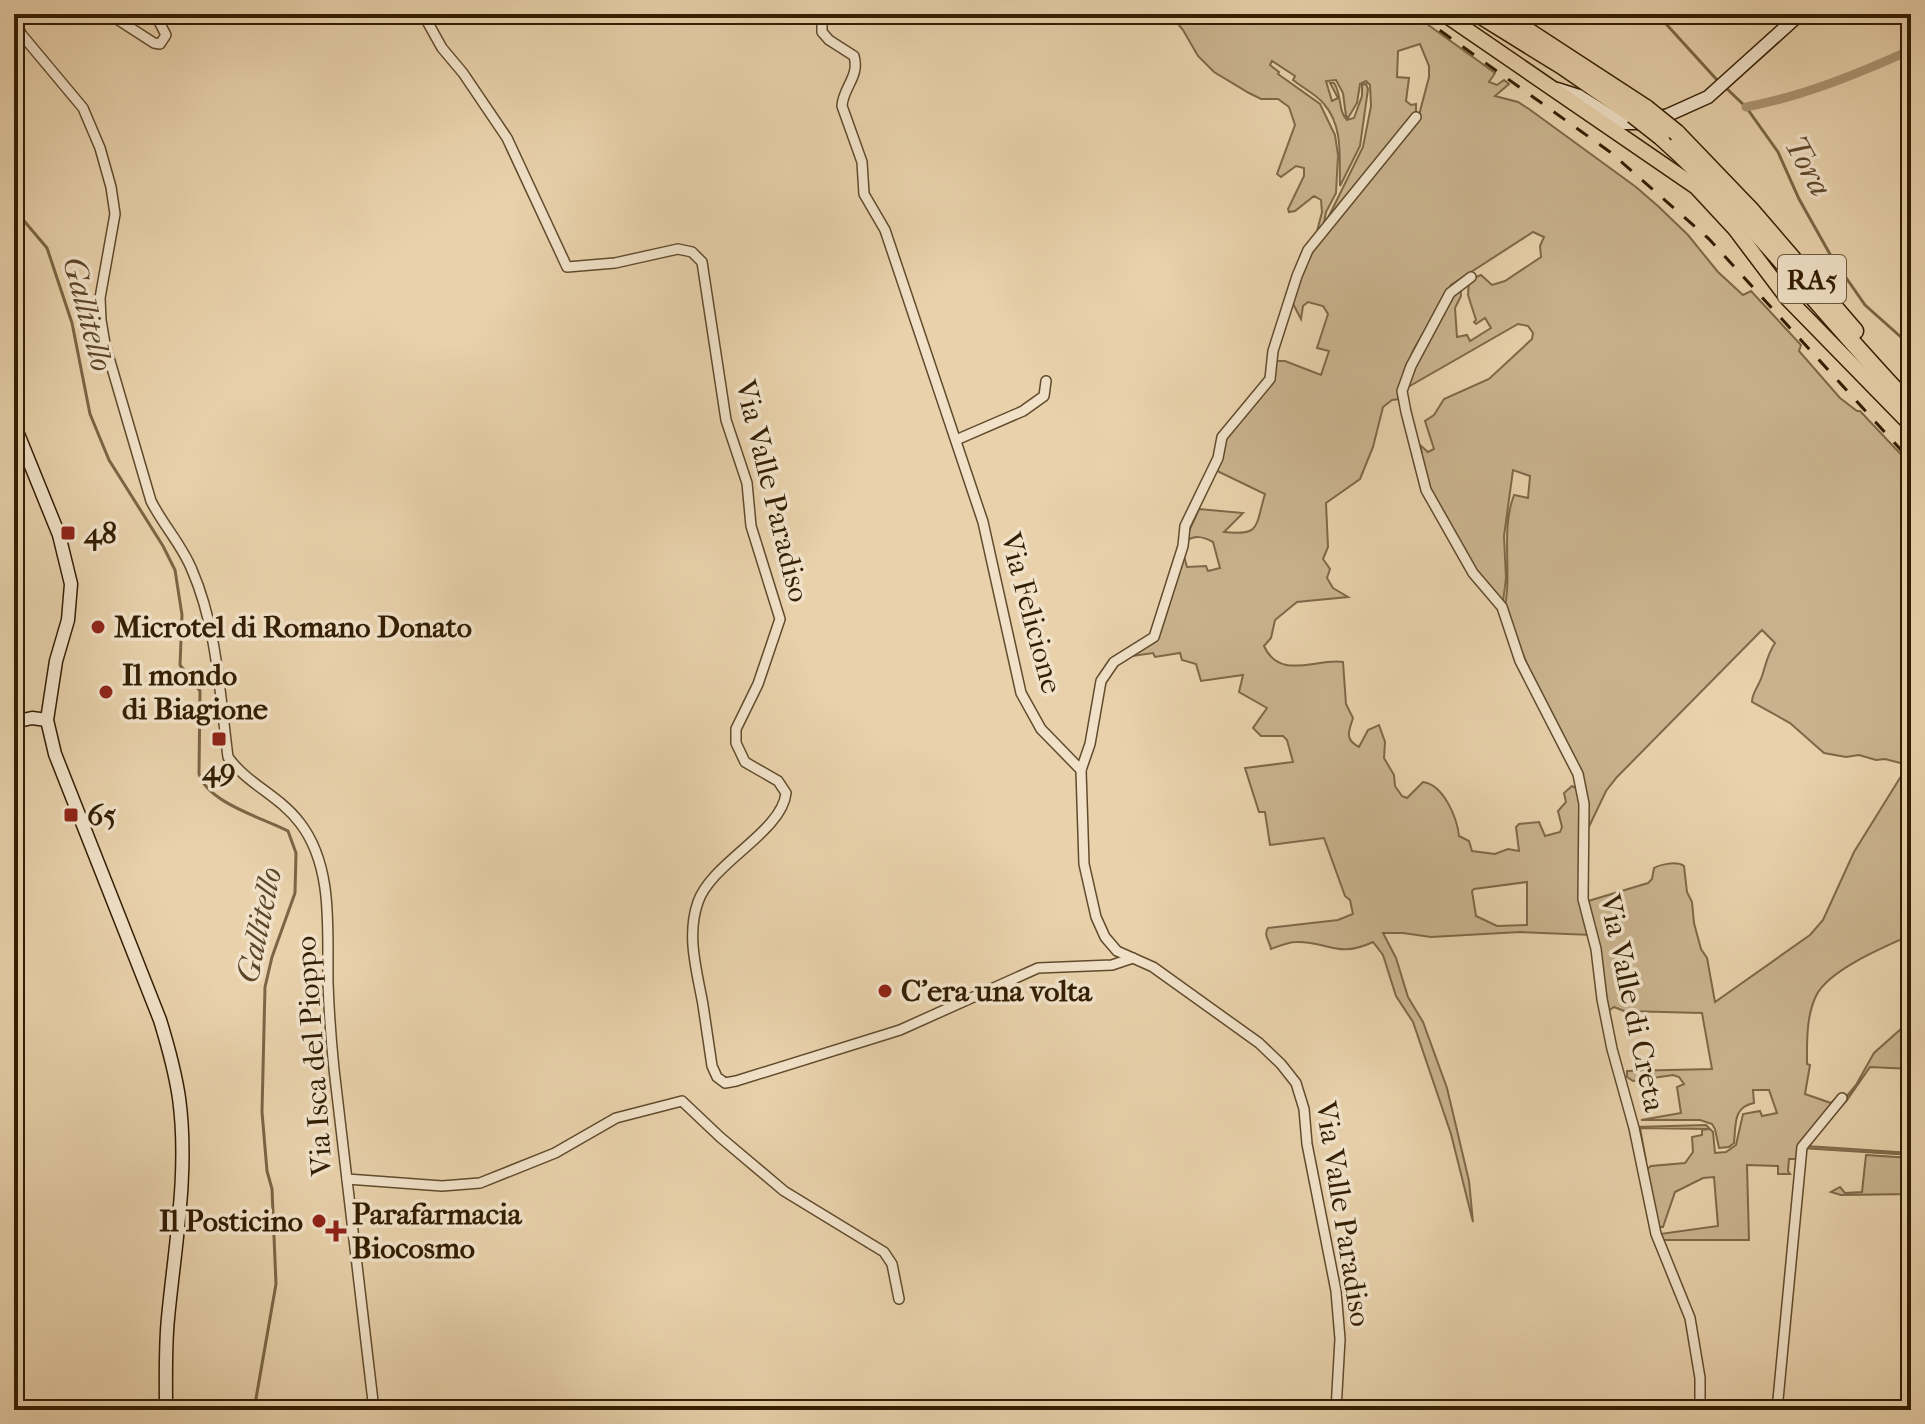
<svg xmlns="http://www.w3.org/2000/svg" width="1925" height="1424" font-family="'IM FELL French Canon',serif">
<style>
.green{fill:#c9b38e;stroke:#7e6848;stroke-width:2;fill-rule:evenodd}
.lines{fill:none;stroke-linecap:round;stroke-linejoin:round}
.stream{stroke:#7b6545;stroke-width:3}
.canal{stroke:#ab9472;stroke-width:9}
.street-casing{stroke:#614b2c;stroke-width:12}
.secondary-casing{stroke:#341e02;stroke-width:15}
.primary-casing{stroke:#341e02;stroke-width:17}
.highway-casing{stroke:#341e02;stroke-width:19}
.street{stroke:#f0e1c8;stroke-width:9}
.secondary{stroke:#f0e1c8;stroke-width:12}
.primary{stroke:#e8d1ab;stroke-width:14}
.highway{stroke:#e8d1ab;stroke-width:16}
.rail{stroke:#341e02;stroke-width:3;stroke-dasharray:14 14;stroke-linecap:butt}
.highway-bridge-casing{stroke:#341e02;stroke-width:19;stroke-linecap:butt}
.highway-bridge{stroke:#e8d1ab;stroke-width:16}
.poi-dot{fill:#8f2418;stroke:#f0e1c8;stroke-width:3}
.labels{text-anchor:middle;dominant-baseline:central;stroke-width:7;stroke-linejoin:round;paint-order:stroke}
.shield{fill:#f0e1c8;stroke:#6c583d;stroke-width:2}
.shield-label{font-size:28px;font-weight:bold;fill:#341e02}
.street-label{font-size:30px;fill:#341e02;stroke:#f0e1c8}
.poi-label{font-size:30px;font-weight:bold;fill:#341e02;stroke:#f0e1c8;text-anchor:start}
.water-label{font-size:32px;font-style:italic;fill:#5e4729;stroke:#f0e1c8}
</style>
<rect width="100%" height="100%" fill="#e8d1ab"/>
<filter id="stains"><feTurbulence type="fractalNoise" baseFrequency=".0025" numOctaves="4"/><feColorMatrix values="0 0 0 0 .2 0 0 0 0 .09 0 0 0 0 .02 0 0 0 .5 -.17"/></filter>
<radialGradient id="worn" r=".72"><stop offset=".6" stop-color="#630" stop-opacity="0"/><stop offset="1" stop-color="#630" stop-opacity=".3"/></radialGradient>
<g class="green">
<path d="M1170,14H1413L1495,73L1489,82L1497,85L1504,80L1509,84L1495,96L1518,102L1529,109L1636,187L1659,207L1688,235L1718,272L1743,295L1751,291L1801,345L1799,351L1840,398L1857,411H1860L1911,465V935C1886,946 1828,970 1816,996C1806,1017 1807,1042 1807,1064L1810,1065L1805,1094L1831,1103L1834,1100L1837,1105L1800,1144L1796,1163V1159H1789L1788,1171L1790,1174H1778V1166L1747,1165L1749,1240H1661L1660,1234L1718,1226L1714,1177L1703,1178L1675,1192L1663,1227H1659L1647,1169L1651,1166L1685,1163L1693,1152L1692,1137L1702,1135V1130L1709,1129L1640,1128L1646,1161H1643L1636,1127L1706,1125L1713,1132L1715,1153L1726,1152L1736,1145L1743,1114L1760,1111L1762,1116L1777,1113L1769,1090H1753L1754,1103C1733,1107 1736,1124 1734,1143L1729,1147L1719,1148L1715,1129L1712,1124L1700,1120H1641L1681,1113L1677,1087L1684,1084L1679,1077L1673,1075L1633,1081L1627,1077V1071L1712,1069L1702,1013L1624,1011L1614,1007L1607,1012L1585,902L1648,883L1652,879L1654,868C1661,864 1677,861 1684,866L1687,892L1692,902L1694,923L1701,949L1707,958L1715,1002L1810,935L1823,920L1854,852L1908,765L1885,759L1876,760L1859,755L1846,757L1824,753L1790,723L1752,702C1752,692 1759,686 1762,676C1766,664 1767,655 1775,643L1762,630L1617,777L1606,791L1585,835L1582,789L1504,611C1513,573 1500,532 1514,495L1528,498L1530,476L1513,470L1504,536L1506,578L1503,602L1472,573L1429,491L1419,459L1422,454L1420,445L1428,452L1434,449L1425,421L1434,415L1444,399L1489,379L1532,339L1533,333L1528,326L1518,324L1408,387L1404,386L1460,284L1461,296L1455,308L1457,337L1467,335L1470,341L1491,328L1485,318L1476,324L1474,322L1476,320L1468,295L1469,280L1481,275L1492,285L1505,281L1541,257L1540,246L1544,237L1533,232L1451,285L1414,349L1404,371L1399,399L1392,400L1383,407L1373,447L1360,479L1326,503L1328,547L1323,559L1330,569L1327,578L1333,588L1348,597L1297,602L1275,620L1271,638L1264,646C1280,681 1316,658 1343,662L1346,704L1353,718C1349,731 1344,739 1359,747L1368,730L1379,725L1385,742L1384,758L1394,775L1395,786L1402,796L1407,798L1423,782C1444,785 1457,818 1459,836L1469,841L1472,851L1495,854L1508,849L1519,851L1516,827L1519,824L1539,822L1545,836L1560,832L1562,827L1558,811L1566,802L1564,793L1572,786L1578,789L1582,825L1580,900L1591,935L1520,932L1431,937L1403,933H1383L1396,958L1408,997L1423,1022L1447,1088L1469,1181L1473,1222L1451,1134L1413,1022L1396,996L1383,955L1373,942C1337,959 1328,941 1296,942C1288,942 1279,946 1271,949C1270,942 1263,935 1268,928L1338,920L1353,914L1350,900L1345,896L1324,838L1270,845L1265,812H1259L1245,768L1293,762L1287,740L1283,736H1261L1253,728L1267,708L1239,692L1243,675L1201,681L1196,664L1182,660L1180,653L1155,657L1153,653L1132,656L1150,640L1182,549L1187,567L1206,566L1208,571L1220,568L1213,542C1202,536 1195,535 1184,542L1199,509L1243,513L1224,532C1261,536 1255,527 1265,494L1213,469L1225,435L1261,396L1275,361H1285L1321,375L1329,351L1317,348L1328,314L1323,306L1308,302L1303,306L1301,319L1291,300L1307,261L1320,240L1419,115L1429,77V66L1420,44L1398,51L1397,77L1409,78L1406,101L1411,105L1416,104V112L1326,222L1363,147L1371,106L1370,85L1366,81L1360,84L1357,103L1348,118L1346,116L1343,93L1336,80L1326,81L1332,101L1338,98L1330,83H1334C1342,94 1338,112 1347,120L1354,118L1362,96V85L1366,84L1368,89L1360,146L1340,186C1339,159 1344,127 1324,104C1317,95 1303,88 1293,80L1295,76L1272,61L1270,65L1279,72L1278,74L1320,104L1335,135L1338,155L1336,193L1326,212L1323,229L1315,239L1322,212L1321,200L1314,196L1295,211L1289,212L1288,209L1304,176V168L1296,166L1281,177L1277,174L1295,125L1289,107L1278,99H1261L1249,93L1214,72L1198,56L1183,30ZM1527,882V925L1497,926L1476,916L1472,891L1474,889Z"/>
<path d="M1911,1020V1069L1870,1067L1847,1100L1820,1129L1856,1085L1874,1053Z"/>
<path d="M1806,1146L1911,1153V1155L1801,1148Z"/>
<path d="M1866,1155L1911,1158V1194L1841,1195L1831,1192L1840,1187L1845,1193L1862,1192Z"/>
</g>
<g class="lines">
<g class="stream">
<path d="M1657,14L1718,81"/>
<path d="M1724,86L1746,107L1778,152L1799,199L1831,256L1865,305L1911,346"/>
<path d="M14,209L47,248L72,323L90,414L109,460L163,546L175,570L182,615L180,665L200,691L199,774C208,803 263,818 288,831L296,853L295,893L272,957L265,987L262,1112L267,1171L272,1189L276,1284L254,1410"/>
</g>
<path class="canal" d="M1746,107C1804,96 1857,74 1911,50"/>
<g class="street-casing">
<g id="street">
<path d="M109,14L154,43L160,44L166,35L155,14"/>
<path d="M423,14L442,48L463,73L507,138L567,267L615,263L678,249L692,252L702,262L726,420L747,483L751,526L780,619L758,684L736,729V743L745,762L778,781L786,793C782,832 711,863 698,902C686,936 697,971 703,1005C706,1026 709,1046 712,1066L717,1077L725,1083L736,1081L900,1030L1038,968L1112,965L1133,958"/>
<path d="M822,14V32L829,40L854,56C860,77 843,87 842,106L862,162L864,194L885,230L983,522L1021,693L1041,729L1081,770L1084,864L1096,917L1105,937L1117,951L1153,967L1259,1043L1281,1064L1296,1083L1304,1109L1307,1144L1336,1291L1340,1339L1336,1410"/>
<path d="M14,20L22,35L83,108L100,148L111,187L115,214L100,298L101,320L105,344L151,501C163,525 182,545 192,570C217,627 220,696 228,757C247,784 280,796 300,823C334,867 327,931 328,983C329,1012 331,1040 334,1069L374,1410"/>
<path d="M1471,277L1450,293L1411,366L1402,391L1406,412L1426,490L1473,573L1502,607L1520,661L1578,774L1584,804L1583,899L1596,949L1602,999L1612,1049L1634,1128L1656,1234L1690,1318L1700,1378V1410"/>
<path d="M956,440L1023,411L1044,396L1046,381"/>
<path d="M14,679L17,722"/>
<path d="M1081,770L1090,744L1101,681L1114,662L1154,637L1183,546L1185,526L1218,458L1222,437L1270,379L1273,351L1297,276L1308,250L1416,117"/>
<path d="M347,1179L442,1186L480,1183L555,1153L616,1118L682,1101L720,1137L784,1191L884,1252L892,1264L899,1299"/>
<path d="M1777,1410L1802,1147L1842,1098"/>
</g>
</g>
<g class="secondary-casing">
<g id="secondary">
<path d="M1557,89L1579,96L1622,123H1637L1668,115L1708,97L1800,14"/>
<path d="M14,424L59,535L71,584L68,620L56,661L47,720L55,754L160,1020C168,1046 175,1071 179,1098C189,1171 175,1245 168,1318C165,1349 166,1379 166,1410"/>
<path d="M14,722L32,718L47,720"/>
</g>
</g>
<g class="primary-casing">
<path id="primary" d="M1444,14L1696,187L1735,229L1787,298L1911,425"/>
</g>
<g class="highway-casing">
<g id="highway">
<path d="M1478,14L1562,66L1633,115"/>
<path d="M1502,14L1646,108"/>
<path d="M1677,133L1750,209L1855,331"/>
<path d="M1661,137C1752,218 1826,318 1911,406"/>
</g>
</g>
<use href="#street" class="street"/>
<use href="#secondary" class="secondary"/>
<use href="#primary" class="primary"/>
<use href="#highway" class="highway"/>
<path class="rail" d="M1417,14L1610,152L1709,239L1911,461"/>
<g class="highway-bridge-casing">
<g id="highway-bridge">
<path d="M1646,108L1677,133"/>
<path d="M1633,115L1661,137"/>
</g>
</g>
<use href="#highway-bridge" class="highway-bridge"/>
</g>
<g class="poi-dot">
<rect x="60" y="525" width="16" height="16" rx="4"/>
<circle cx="98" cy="627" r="8"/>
<circle cx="106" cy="692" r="8"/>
<rect x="211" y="731" width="16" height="16" rx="4"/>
<rect x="63" y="807" width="16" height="16" rx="4"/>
<circle cx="885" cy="991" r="8"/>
<circle cx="319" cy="1221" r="8"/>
<path d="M332 1219h8v8h8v8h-8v8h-8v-8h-8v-8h8z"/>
</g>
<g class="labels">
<rect class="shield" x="1778" y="255" width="68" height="48" rx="6"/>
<g class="shield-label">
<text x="1812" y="279">RA5</text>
</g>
<g class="street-label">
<text transform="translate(772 491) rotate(76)">Via Valle Paradiso</text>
<text transform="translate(1031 613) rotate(75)">Via Felicione</text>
<text transform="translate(1632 1003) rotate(78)">Via Valle di Creta</text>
<text transform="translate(314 1056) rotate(-94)">Via Isca del Pioppo</text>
<text transform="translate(1343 1214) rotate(81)">Via Valle Paradiso</text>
</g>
<g class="poi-label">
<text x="84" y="533">48</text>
<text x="114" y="627">Microtel di Romano Donato</text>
<text x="122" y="675">Il mondo<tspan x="122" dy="34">di Biagione</tspan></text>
<text x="219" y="770" text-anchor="middle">49</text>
<text x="87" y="815">65</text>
<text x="901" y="991">C'era una volta</text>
<text x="352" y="1214">Parafarmacia<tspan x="352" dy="34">Biocosmo</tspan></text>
<text x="303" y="1221" text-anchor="end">Il Posticino</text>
</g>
<g class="water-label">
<text transform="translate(1808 166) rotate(61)">Tora</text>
<text transform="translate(88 314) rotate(75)">Gallitello</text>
<text transform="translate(259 925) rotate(-78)">Gallitello</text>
</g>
</g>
<rect width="1925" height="1424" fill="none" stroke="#e8d1ab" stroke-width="48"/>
<rect x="16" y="16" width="1893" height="1392" fill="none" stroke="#341e02" stroke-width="4"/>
<rect x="24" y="24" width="1877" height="1376" fill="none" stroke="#341e02" stroke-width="2"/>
<rect width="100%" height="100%" filter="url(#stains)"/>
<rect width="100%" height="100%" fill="url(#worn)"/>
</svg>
